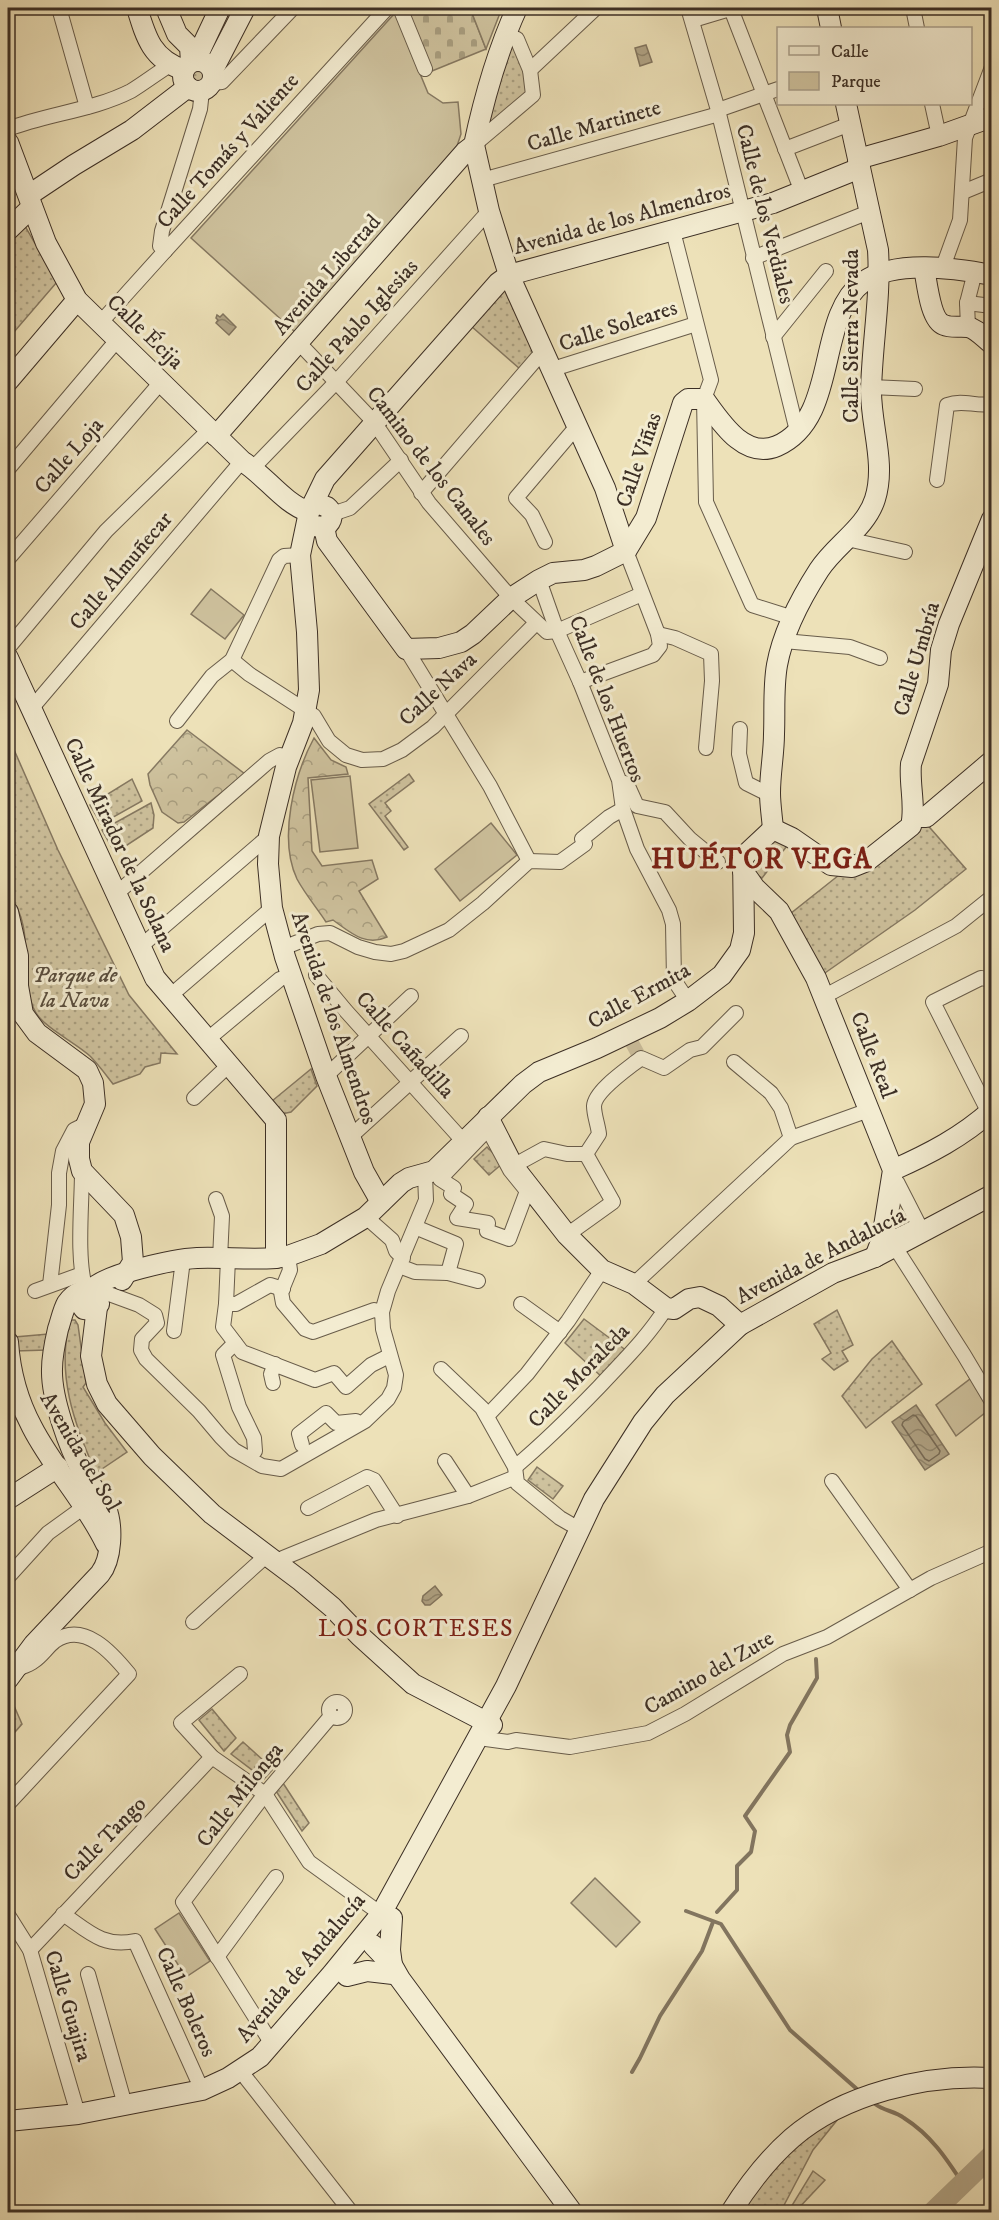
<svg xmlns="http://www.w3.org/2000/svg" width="999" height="2220" font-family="'IM FELL DW Pica',serif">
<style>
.green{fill:url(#green-dots);stroke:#867962;stroke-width:1.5}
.forest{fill:url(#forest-crowns);stroke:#867962;stroke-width:1.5}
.cemetery{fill:url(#cemetery-stones);stroke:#867962;stroke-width:1.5}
.pitch{fill:#cfc39f;stroke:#867962;stroke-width:1.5}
.water{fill:url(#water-waves);stroke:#82755f;stroke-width:1.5}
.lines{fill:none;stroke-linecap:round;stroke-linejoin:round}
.shore{stroke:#766a56;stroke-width:1.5}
.stream{stroke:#82755f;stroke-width:4}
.river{stroke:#b1a486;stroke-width:21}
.street-tunnel{stroke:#cabd9b;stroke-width:14;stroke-dasharray:14 7;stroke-linecap:butt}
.street-casing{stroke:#685c4a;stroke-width:16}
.secondary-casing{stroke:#3c2f25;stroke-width:22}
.street{stroke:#f3ecd1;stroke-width:14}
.secondary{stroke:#f3ecd1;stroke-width:20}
.labels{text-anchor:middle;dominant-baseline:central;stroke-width:6;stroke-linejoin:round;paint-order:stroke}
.street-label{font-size:22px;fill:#3c2f25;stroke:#f3ecd1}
.park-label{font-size:22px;font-style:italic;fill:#594d3d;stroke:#f3ecd1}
.neighbourhood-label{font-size:24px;letter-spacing:1.5px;fill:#7a1f14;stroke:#f3ecd1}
.district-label{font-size:28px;font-weight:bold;letter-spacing:1.5px;fill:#7a1f14;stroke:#f3ecd1}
</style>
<defs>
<pattern id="green-dots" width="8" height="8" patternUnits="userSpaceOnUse" patternTransform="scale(1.5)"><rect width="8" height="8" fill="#cfc39f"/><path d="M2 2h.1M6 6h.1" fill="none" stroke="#a99f81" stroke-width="1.8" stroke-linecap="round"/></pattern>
<pattern id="forest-crowns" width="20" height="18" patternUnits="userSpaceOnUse" patternTransform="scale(1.5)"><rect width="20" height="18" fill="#cfc39f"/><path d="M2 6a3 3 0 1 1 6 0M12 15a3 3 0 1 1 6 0" fill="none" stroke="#a99f81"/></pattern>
<pattern id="cemetery-stones" width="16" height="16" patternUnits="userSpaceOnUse" patternTransform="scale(1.5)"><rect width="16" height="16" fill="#cfc39f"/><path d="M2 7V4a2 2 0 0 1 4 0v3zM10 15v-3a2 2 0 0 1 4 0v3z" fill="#a99f81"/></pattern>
<pattern id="water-waves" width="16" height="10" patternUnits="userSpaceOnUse" patternTransform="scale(1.5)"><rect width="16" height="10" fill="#b1a486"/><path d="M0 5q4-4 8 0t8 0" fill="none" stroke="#91866d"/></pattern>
</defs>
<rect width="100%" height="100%" fill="#ede1b8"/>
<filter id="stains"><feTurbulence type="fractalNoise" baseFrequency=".00333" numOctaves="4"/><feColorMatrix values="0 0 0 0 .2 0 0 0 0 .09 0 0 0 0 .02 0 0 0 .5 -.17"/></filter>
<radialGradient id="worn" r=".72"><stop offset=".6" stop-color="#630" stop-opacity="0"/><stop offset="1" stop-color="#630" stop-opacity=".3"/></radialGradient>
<g class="green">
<path d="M509,43L515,44L528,86L527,94L485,130Z"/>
<circle cx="198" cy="76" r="7"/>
<path d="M25,226L57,282L8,339V245Z"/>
<path d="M504,289L534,352L520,369L471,326Z"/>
<path d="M8,736L58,850L129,995L177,1054L161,1053L160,1063L145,1067L140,1074L113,1084C106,1075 98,1064 90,1056C76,1043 45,1028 36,1013C17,981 38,928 8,894Z"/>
<path d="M409,774L414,781L385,803L391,811L385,816L408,847L404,850L369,804Z"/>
<path d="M132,779L142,801L101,824L90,805Z"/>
<path d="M151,803L154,815L153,828L115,853L102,830Z"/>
<path d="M924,821L966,869L915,910L822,975L790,914L839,875Z"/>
<path d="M772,840L790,842L762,878L753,873V858Z"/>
<path d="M311,1069L317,1086L291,1112L282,1114L272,1101Z"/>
<path d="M487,1147L503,1163L489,1175L474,1159Z"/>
<path d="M837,1310L853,1345L842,1351L848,1361L834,1370L822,1359L831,1353L814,1324Z"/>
<path d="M584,1319L627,1351L603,1378L565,1343Z"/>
<path d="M70,1320H75L78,1325L86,1383L83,1387L105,1423L127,1452L96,1473C74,1424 56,1374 70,1320Z"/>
<path d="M48,1334L47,1350L15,1351V1337Z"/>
<path d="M892,1341L922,1384L866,1428L842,1396L872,1359Z"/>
<path d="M537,1467L563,1486L553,1499L528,1480Z"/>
<path d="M8,1692L22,1724L8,1740Z"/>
<path d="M212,1709L236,1738L224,1751L199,1720Z"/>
<path d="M243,1742L273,1769L264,1779L231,1754Z"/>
<path d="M283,1783L309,1823L302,1831L276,1791Z"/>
<path d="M838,2119L813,2150L782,2209L763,2208L754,2212H742C748,2202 754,2191 761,2180C775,2161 816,2126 838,2119Z"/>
<path d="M813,2171L825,2180L795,2212H788Z"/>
</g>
<g class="forest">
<path d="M187,730L245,774L184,822L178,823L162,812L150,785L148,774Z"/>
<path d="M314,738L331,760L346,767L348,774L308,778L312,851L322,866L372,860L378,879L359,891L387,937C365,947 350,932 333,920L326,922C317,908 305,894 297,879C278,839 294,775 314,738Z"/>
</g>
<path class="cemetery" d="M404,8H470L486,49L432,71Z"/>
<g class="pitch">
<path d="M470,8H502L486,49Z"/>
<path d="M395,13L428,93L443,103L458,102L461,134L457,146L295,332L191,238Z"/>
<path d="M211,589L244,615L225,639L191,614Z"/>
<path d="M350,776L358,848L320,852L311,780Z"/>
<path d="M491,823L517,855L460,901L435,869Z"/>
<path d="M974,1376L991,1408L956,1436L936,1405Z"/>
<path d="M595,1878L640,1922L616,1947L571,1903Z"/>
<path d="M179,1913L210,1961L186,1977L155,1929Z"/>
</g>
<g class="water">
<path d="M646,45L652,62L640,66L635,48Z"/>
<path d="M223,314L236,327L229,335L216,323L218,320L216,318L217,315L220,317Z"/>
<path d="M916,1405L949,1454L925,1470L892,1422Z"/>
<path d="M435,1586L442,1595L430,1605H425L422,1601L423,1596Z"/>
</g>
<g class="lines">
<path class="shore" d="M913,1415L916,1416L940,1451L939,1454L929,1461L925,1459L902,1425L903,1422Z"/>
<g class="stream">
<path d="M686,1911L721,1924L790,2030L858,2090"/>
<path d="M717,1912L737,1890V1866L751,1852L755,1831L745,1816L790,1752L787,1735L790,1725L817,1678L816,1659"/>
<path d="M632,2072L640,2058L660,2016L702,1951L713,1922"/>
<path d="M875,2104C884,2111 895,2111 904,2118C931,2135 946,2158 963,2184"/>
</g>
<path class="river" d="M933,2212L992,2155"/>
<path class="street-tunnel" d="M631,1041L638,1054"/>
<g class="street-casing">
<g id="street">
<path d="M59,8L87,107"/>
<path d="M400,8L425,69"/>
<path d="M688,8L718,110L797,431"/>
<path d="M913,8L917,28"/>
<path d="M731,9L802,192"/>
<path d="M693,20L733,8"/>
<path d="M530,70L596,8"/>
<path d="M212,83L222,82L293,8"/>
<path d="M202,91L200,109L162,231L160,246L165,251L387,8"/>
<path d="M932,104L939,136"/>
<path d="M718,110L778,89"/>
<path d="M8,129C47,114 94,110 131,91C144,83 157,73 170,65"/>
<path d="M474,145L533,95L530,70L517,39L505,34"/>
<path d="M785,149L850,124"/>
<path d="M482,180L719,114"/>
<path d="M963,192L992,180"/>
<path d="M673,231L711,380L704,399L706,502L752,605L793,618"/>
<path d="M753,258L869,212"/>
<path d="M943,267L960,220L965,138L992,67"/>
<path d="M967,303L992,306"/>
<path d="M101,322L165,251"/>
<path d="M968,327L967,303L975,272"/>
<path d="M773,337L826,271"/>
<path d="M299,343L374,422L429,503L511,598L547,632L557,631L642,594"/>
<path d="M553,369L696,324"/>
<path d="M871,387L915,389"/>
<path d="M253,468L337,381L489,211"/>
<path d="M8,469L118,339"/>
<path d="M937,480L947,405C964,399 975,407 992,404"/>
<path d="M421,493L544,350"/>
<path d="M332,514L350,508L401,460"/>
<path d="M847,539L905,552"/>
<path d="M545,542L532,515L516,498L578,425"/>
<path d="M8,559L162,381"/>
<path d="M539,580L557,631L580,682L619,780L623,809L637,849L669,910L673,924L674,980L688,1001"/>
<path d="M658,634L675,638L711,654L712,681L706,748"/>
<path d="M784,641L850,647L880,658"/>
<path d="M8,648L106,531L209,430"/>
<path d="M406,649L490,786L529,861"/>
<path d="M232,660L249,674L314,716L329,741L346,755L362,760L383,759L402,750L433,727L536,623"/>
<path d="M580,682L653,655L660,646L658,634L626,551"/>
<path d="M31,709L242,461"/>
<path d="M177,721L212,676L232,660L279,560L284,556L300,555"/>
<path d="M740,729L739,754L746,783L770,795"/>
<path d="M625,783L628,786L637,806L665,812L690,839L718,862"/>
<path d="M116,894L269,761L280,755L290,757"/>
<path d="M140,947L269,836"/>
<path d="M283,948L318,934L330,933L358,947L375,952L391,954L404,951L449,930L483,903L529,861L560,862L585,844L582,839L609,817L623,809"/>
<path d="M316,975L346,1011L464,1142"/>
<path d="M170,996L272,908"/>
<path d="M825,996L956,926L992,897"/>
<path d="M208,1039L280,979L291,975"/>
<path d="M734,1062L771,1093L781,1108L791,1138"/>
<path d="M326,1076L411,996"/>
<path d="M194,1098L230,1064"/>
<path d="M989,1113L933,1002L981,978L992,980"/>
<path d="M488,1129L510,1170L527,1191L509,1239L487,1231L488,1223L457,1218L466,1204L451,1194L454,1188L440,1179Z"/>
<path d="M349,1138L461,1036"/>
<path d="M513,1166L544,1149L567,1154H586L599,1134C598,1125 594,1115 594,1106C595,1090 629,1068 641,1058L664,1068L690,1050L702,1047L736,1013"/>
<path d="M82,1171C82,1204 76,1260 86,1290"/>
<path d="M897,1182L919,1225L887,1241L886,1238Z"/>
<path d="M216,1199L222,1216L220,1259"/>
<path d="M366,1217L392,1240L396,1251L403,1258"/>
<path d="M415,1227L456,1244L448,1273"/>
<path d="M567,1235L613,1202L586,1154"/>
<path d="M895,1247L964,1355L992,1402"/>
<path d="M288,1256L290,1270L281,1292L283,1303L305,1329L313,1332L374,1310L382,1312"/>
<path d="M228,1259L226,1304L223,1327L242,1352L315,1380L334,1373L346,1387L371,1365L389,1356"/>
<path d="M399,1266L415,1272L448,1273L478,1281"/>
<path d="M634,1284L791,1138L869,1110"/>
<path d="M50,1285L59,1205V1173L63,1151L74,1130L84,1125"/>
<path d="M35,1291L82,1274"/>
<path d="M109,1294L139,1305L155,1315L157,1323L142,1339L141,1350L146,1359L199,1411L221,1437L234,1450L262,1466L281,1469L365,1421L388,1399L394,1388L396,1375L383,1329L382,1312L388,1291L426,1200L425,1175"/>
<path d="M226,1304H236L270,1285L283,1289"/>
<path d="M521,1304L560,1332"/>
<path d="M174,1331L183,1260"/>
<path d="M235,1343L223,1355L239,1407L254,1438L255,1451"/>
<path d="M441,1369L482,1408L515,1467L517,1483L560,1518L579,1529"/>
<path d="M273,1383L271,1374L275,1364"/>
<path d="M487,1416L527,1374L568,1321L602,1270"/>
<path d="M302,1445L299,1434L326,1413L336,1423L356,1421"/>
<path d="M445,1461L468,1496"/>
<path d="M515,1467C545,1442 572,1415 599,1387C623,1361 647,1338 666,1308"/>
<path d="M832,1481L910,1590"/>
<path d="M308,1508L367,1477L374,1480L397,1516"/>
<path d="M278,1563L283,1558L376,1520L468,1496L516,1477"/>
<path d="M8,1577L48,1533L84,1507"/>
<path d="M193,1622L267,1555"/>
<path d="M240,1674L181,1723L212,1757L265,1794L309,1862L381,1914"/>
<circle cx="337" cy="1710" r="8"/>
<path d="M486,1739L508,1742L516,1740L570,1747L648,1733L685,1714L783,1654L827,1637L931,1578L992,1551"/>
<path d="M8,1804L129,1674C112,1653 84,1621 55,1641C47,1647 42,1656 34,1661C29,1665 22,1667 17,1669"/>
<path d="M63,1914C88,1931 103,1948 135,1941L202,2090"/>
<path d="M8,1915L30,1950L78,2114"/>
<path d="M30,1950L212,1757"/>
<path d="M217,1957L276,1877"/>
<path d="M88,1974L125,2105"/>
<path d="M272,2044L183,1902L265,1794L331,1716"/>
<path d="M246,2078L351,2212"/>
</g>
</g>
<g class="secondary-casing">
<g id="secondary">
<path d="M137,8C146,38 152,59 184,70"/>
<path d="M166,8L177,34L190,47L191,62"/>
<path d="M827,8L831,28"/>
<circle cx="198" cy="76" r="15"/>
<path d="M195,61L220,8"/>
<path d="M213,70L245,8"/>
<path d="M8,142L46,243L77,300L242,461C266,476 283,503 309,512"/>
<path d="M474,145L489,211L509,275L605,488L626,551"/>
<path d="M858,159L939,136L992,117"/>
<path d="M29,195L74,165L132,130L188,87"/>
<path d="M8,230L32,207"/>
<path d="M924,268C927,282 930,320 944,325C951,328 960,326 968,327C977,329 984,338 992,344"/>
<path d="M8,381L77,300"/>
<path d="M216,436L465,152L474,145C484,98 497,52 517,8"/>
<path d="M313,526L325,527C333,521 334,513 327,507L314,502"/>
<path d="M324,527L327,541L406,649L439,648L461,642L473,634L511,598L539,580L553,573L584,570L596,566L626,551L646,518L683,403L688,399H704C720,421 744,460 777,446C840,418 815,318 863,282C895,259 955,268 992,275"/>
<path d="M8,658L155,978L276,1120V1258"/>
<path d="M914,817H926L992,761"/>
<path d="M773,829C772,817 770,804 770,793C770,773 774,753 774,734C775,711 773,688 777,665C783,632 801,598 819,570C835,545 866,528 875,499C886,464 871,427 871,391C872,344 881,297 878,250L846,104"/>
<path d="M773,829L792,838L831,865L852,867L867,861L911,826C916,806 909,785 911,764L938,684L941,650L949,624L992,519"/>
<path d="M743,871L755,888L779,911L816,978L893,1170L882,1239L875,1257"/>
<path d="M8,912L18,956V986L23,1014L37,1033L87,1070L93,1083L95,1104L79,1142V1159L82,1171L124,1215L131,1237L133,1262L122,1280"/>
<path d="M488,1117L513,1166L567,1235L602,1270L634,1284L666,1308L674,1309L689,1299L700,1297L719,1306L740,1325"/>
<path d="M893,1170C929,1154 962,1137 992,1110"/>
<path d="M381,1202L364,1172L326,1076L285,957L272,908L268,864L269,836L286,767L303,723L309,690L307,632L300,555L309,512L325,479L498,283L509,275L773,203L860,168"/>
<path d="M91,1290C104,1274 175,1259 197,1258C223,1257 249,1260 276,1258L288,1256L321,1244L366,1217L401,1183L409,1178L434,1171L523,1084L539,1072L597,1048L660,1018L688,1001L722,975L740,950L744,933L743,857L773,829"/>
<path d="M97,1307L91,1356L97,1384L107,1404L152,1456L212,1514L301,1581L332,1607L360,1636L413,1684L492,1725"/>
<path d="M8,1342C10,1371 18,1401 32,1427C53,1468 86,1502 106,1544"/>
<path d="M8,1499L58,1467"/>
<path d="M8,1679L34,1644L100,1574C112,1559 113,1526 106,1508C100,1495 90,1485 83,1473C69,1448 51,1398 52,1369C52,1355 55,1342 58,1329C61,1320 63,1310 67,1303C74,1293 87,1286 97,1293L99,1304L93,1310L84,1309L79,1302L82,1293"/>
<path d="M392,1918L390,1950L392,1965"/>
<path d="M373,1945L392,1965L400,1979L572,2212"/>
<path d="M347,1976L367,1971L393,1974"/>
<path d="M8,2121L78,2114L202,2090L228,2078L260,2057L332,1974L381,1914L506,1686L594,1499L643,1422L665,1395L740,1325L833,1273L875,1257L992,1195"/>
<path d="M731,2212C748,2185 768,2159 792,2138C843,2094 926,2074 992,2078"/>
</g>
</g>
<use href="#street" class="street"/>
<use href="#secondary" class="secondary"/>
</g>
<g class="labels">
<g class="street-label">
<text transform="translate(594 126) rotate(-16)">Calle Martinete</text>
<text transform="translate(228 151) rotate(-48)">Calle Tomás y Valiente</text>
<text transform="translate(765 214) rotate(76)">Calle de los Verdiales</text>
<text transform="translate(622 219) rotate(-15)">Avenida de los Almendros</text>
<text transform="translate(327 275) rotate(-49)">Avenida Libertad</text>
<text transform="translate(357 326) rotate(-48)">Calle Pablo Iglesias</text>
<text transform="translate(618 326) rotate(-18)">Calle Soleares</text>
<text transform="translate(145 332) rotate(44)">Calle Écija</text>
<text transform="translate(851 336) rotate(-90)">Calle Sierra Nevada</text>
<text transform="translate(69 456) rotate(-49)">Calle Loja</text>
<text transform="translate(639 460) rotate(-71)">Calle Viñas</text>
<text transform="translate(431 466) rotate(52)">Camino de los Canales</text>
<text transform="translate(121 571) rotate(-50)">Calle Almuñecar</text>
<text transform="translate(917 659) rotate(-74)">Calle Umbría</text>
<text transform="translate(438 689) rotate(-43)">Calle Nava</text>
<text transform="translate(607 699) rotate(69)">Calle de los Huertos</text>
<text transform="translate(120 845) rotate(65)">Calle Mirador de la Solana</text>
<text transform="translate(639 996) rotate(-29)">Calle Ermita</text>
<text transform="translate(334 1018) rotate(71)">Avenida de los Almendros</text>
<text transform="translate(405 1045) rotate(48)">Calle Cañadilla</text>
<text transform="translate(873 1055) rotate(69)">Calle Real</text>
<text transform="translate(821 1256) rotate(-27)">Avenida de Andalucía</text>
<text transform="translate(579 1376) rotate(-46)">Calle Moraleda</text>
<text transform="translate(80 1452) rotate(59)">Avenida del Sol</text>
<text transform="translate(709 1673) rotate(-30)">Camino del Zute</text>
<text transform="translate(240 1795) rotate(-52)">Calle Milonga</text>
<text transform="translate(105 1839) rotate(-46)">Calle Tango</text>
<text transform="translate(301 1968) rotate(-50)">Avenida de Andalucía</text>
<text transform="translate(186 2002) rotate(66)">Calle Boleros</text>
<text transform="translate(68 2006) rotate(73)">Calle Guajira</text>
</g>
<g class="park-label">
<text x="75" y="975">Parque de<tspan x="75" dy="25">la Nava</tspan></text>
</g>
<g class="neighbourhood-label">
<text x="416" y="1629">LOS CORTESES</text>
</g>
<g class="district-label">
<text x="762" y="859">HUÉTOR VEGA</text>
</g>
</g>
<rect width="999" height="2220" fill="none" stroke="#ede1b8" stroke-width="30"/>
<rect x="9" y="9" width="981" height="2202" fill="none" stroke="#3c2f25" stroke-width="3"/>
<rect x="15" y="15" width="969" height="2190" fill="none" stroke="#3c2f25" stroke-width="1.5"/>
<rect x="777" y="27" width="195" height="78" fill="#f3ecd1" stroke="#aaa08c" stroke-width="1.5"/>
<rect x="789" y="46" width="30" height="9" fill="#f3ecd1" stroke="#aaa08c" stroke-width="1.5"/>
<text x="831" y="57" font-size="18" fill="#3c2f25">Calle</text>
<rect x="789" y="72" width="30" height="18" fill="#cfc39f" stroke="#aaa08c" stroke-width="1.5"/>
<text x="831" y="87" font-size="18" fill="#3c2f25">Parque</text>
<rect width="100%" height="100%" filter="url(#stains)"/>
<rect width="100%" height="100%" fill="url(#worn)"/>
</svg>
